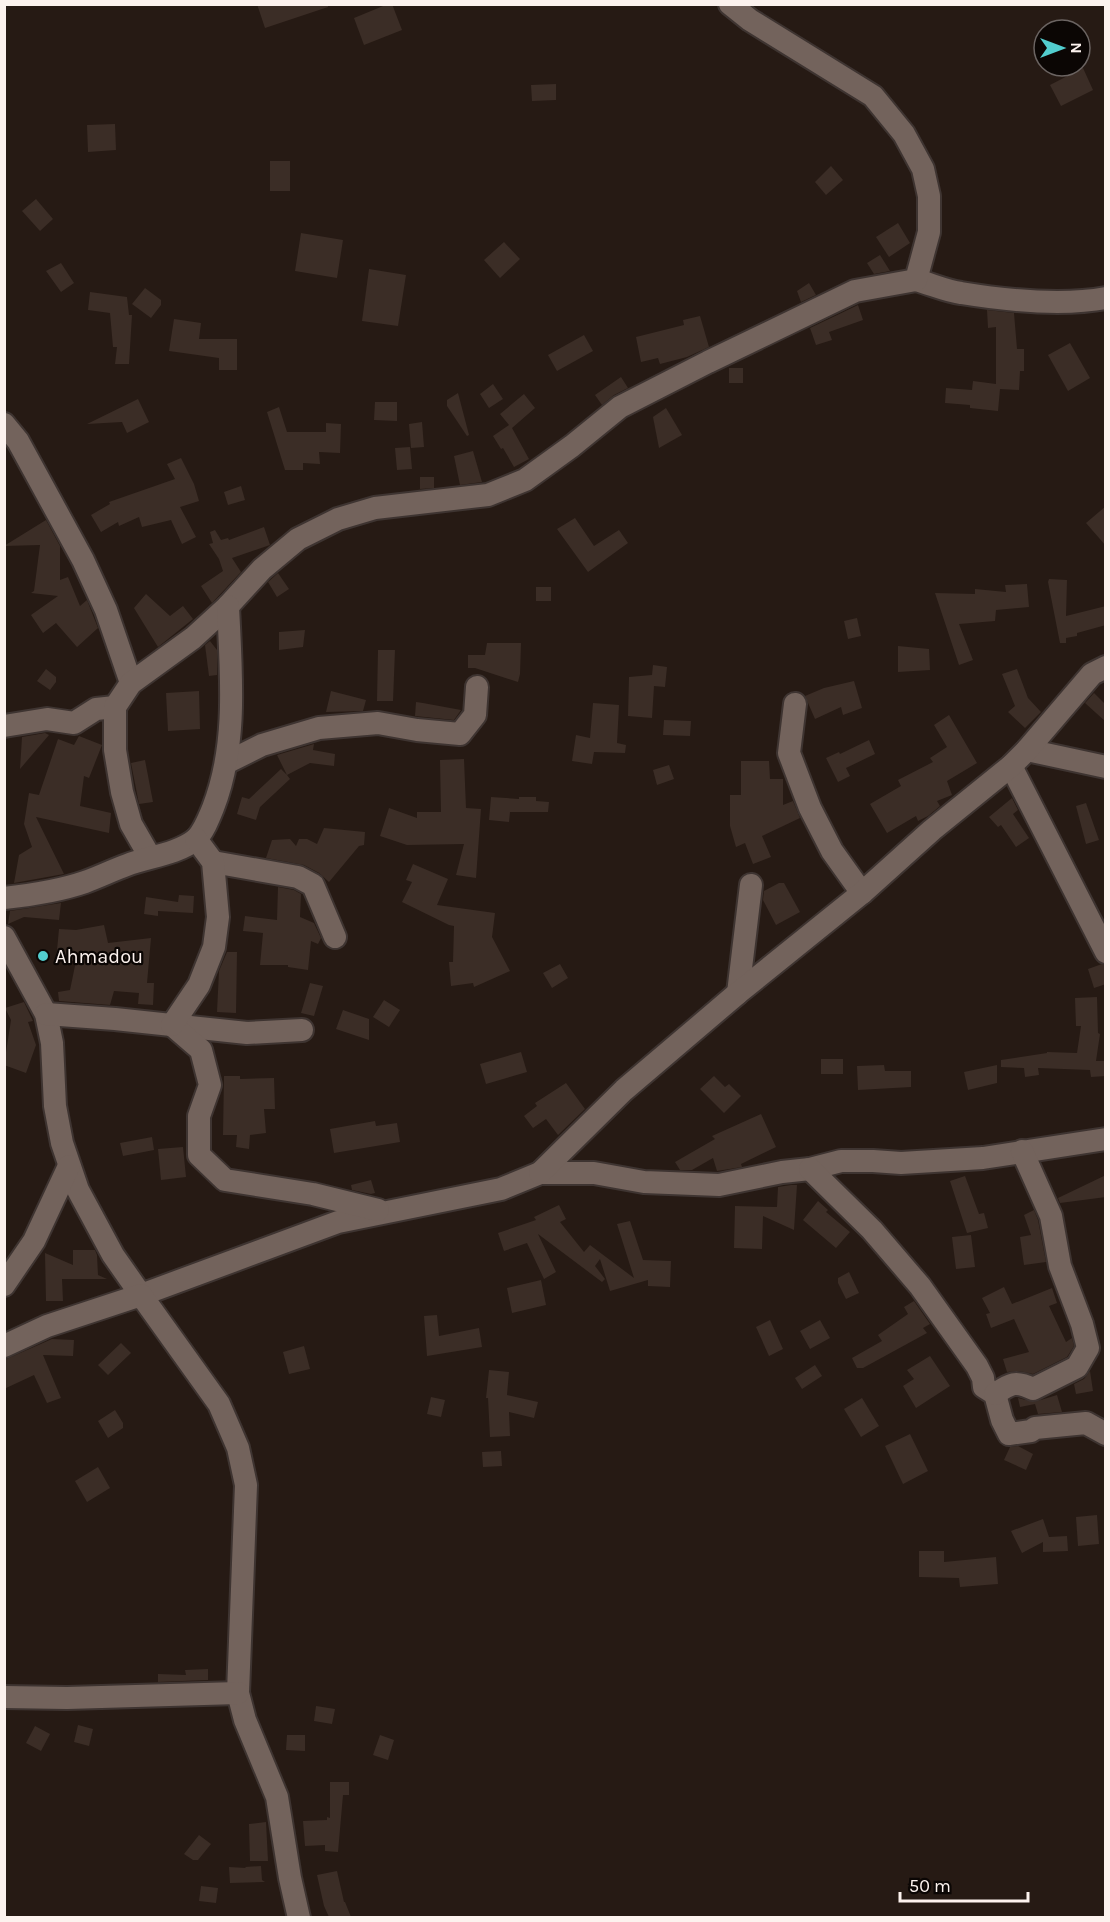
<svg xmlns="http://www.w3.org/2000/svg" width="1110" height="1922" font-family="Karla,sans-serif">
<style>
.building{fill:#3b2d26}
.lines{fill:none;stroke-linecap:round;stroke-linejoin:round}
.minor-casing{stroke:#3e3431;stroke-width:26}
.minor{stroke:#73635c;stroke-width:22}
.poi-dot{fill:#52cdce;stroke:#0b0604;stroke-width:2}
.labels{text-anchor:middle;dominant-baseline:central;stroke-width:4.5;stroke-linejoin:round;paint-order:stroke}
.poi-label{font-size:20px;fill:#fcf2ee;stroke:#0b0604;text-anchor:start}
</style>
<rect width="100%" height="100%" fill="#261a14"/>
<g class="building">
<path d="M257,4H328V7L265,28Z"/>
<path d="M388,4H392L402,30L364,45L354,18Z"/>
<path d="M1083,68L1093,90L1061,106L1050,85Z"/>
<path d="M556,84V100L532,101L531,85Z"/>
<path d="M115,124L116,150L88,152L87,125Z"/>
<rect x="270" y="161" width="20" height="30"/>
<path d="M831,166L843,180L826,195L815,182Z"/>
<path d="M36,199L53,219L40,231L22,211Z"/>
<path d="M898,223L910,243L889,257L876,237Z"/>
<path d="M301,233L343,240L337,278L295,271Z"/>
<path d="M504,242L520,259L500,278L484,260Z"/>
<path d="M880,255L890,271L874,274L867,263Z"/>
<path d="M61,263L74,283L61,292L46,271Z"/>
<path d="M369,269L406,275L398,326L362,321Z"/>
<path d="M809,283L816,295L801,302L797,291Z"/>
<path d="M145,288L161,300V305L151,318L132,304Z"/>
<path d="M90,292L127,297L129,315H132L129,364H115L117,347H113L110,313L88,310Z"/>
<path d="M858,305L863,320L829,332L832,340L816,345L810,328Z"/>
<path d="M987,310L1014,313L1017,349H1024V371H1020L1019,390L1000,389L998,411L970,408V405L945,403L946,388L972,390L973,381L996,384V327L988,328Z"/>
<path d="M700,316L709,347L687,357L660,364L658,358L641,362L636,337L684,325L683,320Z"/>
<path d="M174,319L201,323L199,339H237V370H219V358L169,351Z"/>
<path d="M584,335L593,351L557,371L548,355Z"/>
<path d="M1070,343L1090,378L1068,391L1048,355Z"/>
<rect x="729" y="368" width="14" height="15"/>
<path d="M621,377L628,388L614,395L602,405L595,395Z"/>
<path d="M493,384L503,399L489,408L480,394Z"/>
<path d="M458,393L469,435L467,436L447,406V400Z"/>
<path d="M524,394L535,408L512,428L529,459L514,467L503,448L501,449L493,436L509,425L500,414Z"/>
<path d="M138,399L149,422L127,433L122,422L87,424Z"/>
<path d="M375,402H397V421L374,420Z"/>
<path d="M279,407L287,432H326V423L341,424L340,453L319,452L320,464L303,463V470H285L267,412Z"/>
<path d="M666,408L682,435L659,448L653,417Z"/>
<path d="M422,422L424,447L411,448L409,424Z"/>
<path d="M410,447L412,469L397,470L395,448Z"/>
<path d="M473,451L482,482L460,485L454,456Z"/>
<path d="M181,458L194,484L199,501L180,507L196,537L182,544L171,520L142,527L139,517L119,526L118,522L101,532L91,515L110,504L109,502L175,479L167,464Z"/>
<path d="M420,477H434V488L420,489Z"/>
<path d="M241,486L245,500L228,505L224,492Z"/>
<path d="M1106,506V546L1086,523Z"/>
<path d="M575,518L594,546L619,530L628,543L588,572L557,529Z"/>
<path d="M46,520L60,546V580L68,577L80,606L87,600L98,628L77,647L56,623L43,633L31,615L58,596L31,593L34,591L40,545L4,546Z"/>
<path d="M264,527L270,545L232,558L241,572L212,603L201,586L223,571L219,559L209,544L213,543L210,532L215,530L221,540L228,538L229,540Z"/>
<path d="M278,573L289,589L277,597L268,582Z"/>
<path d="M1049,579L1067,580L1066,616L1106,606V625L1077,633V636L1066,638V643H1060L1048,582Z"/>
<path d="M1027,584L1029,607L996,610L995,621L959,624L973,660L959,665L935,593L975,594V589L1006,592L1005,585Z"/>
<rect x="536" y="587" width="15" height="14"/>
<path d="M146,594L170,616L183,606L193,619L158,647L134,608Z"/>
<path d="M857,618L861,636L848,639L844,621Z"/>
<path d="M305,630L303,647L279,650V632Z"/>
<path d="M210,641L217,650V675L209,676L205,645Z"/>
<path d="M487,643H521L520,674L518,682L475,668H468V655H485Z"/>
<path d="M898,646L929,649L930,670L898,672Z"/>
<path d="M378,650H395L393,701H377Z"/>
<path d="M653,665L667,667L665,687L654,686L652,718L628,716L629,677L652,675Z"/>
<path d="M46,669L56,677V682L50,690L37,681Z"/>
<path d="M1017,669L1028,698L1041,712L1025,728L1008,712L1015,706L1002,674Z"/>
<path d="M854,681L862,708L843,715L841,707L815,719L805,696L824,688Z"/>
<path d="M199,691L200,729L168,731L166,693Z"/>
<path d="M331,691L366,700L363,711L326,712Z"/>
<path d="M1094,693L1106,705V722L1085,703Z"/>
<path d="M416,702L423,703L461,710L454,720L415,716Z"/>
<path d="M593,703L619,705L617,743L626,745L625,753L594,752L592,764L572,761L576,735L590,738Z"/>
<path d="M949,715L977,763L947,781L952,795L937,801L940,806L928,816L918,821L916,816L887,833L870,804L901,786L898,780L933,762L930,758L947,747L934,725Z"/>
<path d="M664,720L691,721L690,736L663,735Z"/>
<path d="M45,733L49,735L20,769L22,737Z"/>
<path d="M79,736L102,745L89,778L84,776L80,806L111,813L109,833L36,817L64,874L14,883L19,855L32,847L24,824L29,793L39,795L58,739L74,745Z"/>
<path d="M869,740L875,754L846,768L850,776L838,782L826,758L839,752L840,754Z"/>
<path d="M314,744L313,750L335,754L334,766L310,763L287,775L290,779L260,807L256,820L237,814L242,797L249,799L281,769L287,775L277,755Z"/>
<path d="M464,759L466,808L481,809L476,878L456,875L464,844L407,845L380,836L389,808L417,818V812H441L440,760Z"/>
<path d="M145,760L153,802L139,804L131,763Z"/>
<path d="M741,761H769L770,779H783V805L793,801L800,818L762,836L771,857L753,864L745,843L736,847L730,826V795H741Z"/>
<path d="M669,765L674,779L657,785L653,770Z"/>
<path d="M491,797L519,799V797H536V801L549,802L548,812H510L509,822L489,820Z"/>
<path d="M1012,798L1018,810L1013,814L1029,838L1016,847L1001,825L998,827L989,817Z"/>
<path d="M1086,803L1099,840L1086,844L1076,806Z"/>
<path d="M324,828L365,832L364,845L359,846L329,882L319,873L304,865L266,858L272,840L290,839L296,846L299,839H307L317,844Z"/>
<path d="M413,864L448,879L437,905L495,913L492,937L510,971L474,987L473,983L451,986L449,962H453L454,926L449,925L402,902L412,882L406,880Z"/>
<path d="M779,883H784L800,912L776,925L763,900L764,891Z"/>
<path d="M278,887L294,890L301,894L300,917L314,923L321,938L318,944L311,941L308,970L288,967V965H260L263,933L243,931L245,916L277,920Z"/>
<path d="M179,895L194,896L193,913L158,911V916L144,914L146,897L178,902Z"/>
<path d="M61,903L59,920L24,917L8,924L10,911Z"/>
<path d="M104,925L108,943L151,938L147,983H154L153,1005L138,1004L139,993L114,991L110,1005L59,1001L58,992L70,990L76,961H56L59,929L76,930Z"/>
<path d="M227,952H237L236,1013L217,1012L219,971Z"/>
<path d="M560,964L568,978L552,988L543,973Z"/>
<path d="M1102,964L1106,965V984L1094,988L1088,969Z"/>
<path d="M310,983L323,986L314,1016L301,1013Z"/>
<path d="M1097,997L1098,1033L1100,1034L1096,1061H1106V1076L1091,1077L1090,1070L1038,1068L1039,1075L1025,1077L1024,1068L1001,1067V1060L1047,1053V1052L1077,1053L1081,1026H1076L1075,998Z"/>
<path d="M384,1000L400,1010L389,1027L373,1017Z"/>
<path d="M24,1002L33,1021L28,1022L36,1045L26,1073L4,1065L11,1020L5,1008Z"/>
<path d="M343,1010L369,1019V1040L336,1029Z"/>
<path d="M521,1052L527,1072L486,1084L480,1064Z"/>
<rect x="821" y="1059" width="22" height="15"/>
<path d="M884,1065L885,1071H911V1087L858,1090L857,1066Z"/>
<path d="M997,1065V1083L968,1090L964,1072Z"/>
<path d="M224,1076H240V1079L274,1078L275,1109H264L266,1133L250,1135L249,1149L236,1147L237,1135H223Z"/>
<path d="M714,1076L725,1087L729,1084L741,1096L724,1113L700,1089Z"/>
<path d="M566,1083L585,1109L558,1135L546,1119L533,1128L524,1116L537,1106L535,1103Z"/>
<path d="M761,1114L776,1147L741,1164L742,1167L717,1171L713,1158L692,1170H680L675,1162L715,1139L712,1136Z"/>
<path d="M375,1121L376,1126L397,1123L400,1142L334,1153L330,1129Z"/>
<path d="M152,1137L154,1150L123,1156L120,1143Z"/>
<path d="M183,1147L186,1177L161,1180L158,1149Z"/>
<path d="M1106,1175V1197L1060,1203L1058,1198Z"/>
<path d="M965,1176L979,1214L984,1213L988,1228L967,1233L950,1181Z"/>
<path d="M371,1180L375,1193L371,1194L352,1190L351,1185Z"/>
<path d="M791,1185H797L794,1230L763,1216L762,1249L734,1248L735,1206L777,1207L778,1187Z"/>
<path d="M818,1201L828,1210L826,1212L850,1232L836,1248L803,1220Z"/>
<path d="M559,1205L566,1219L560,1222L584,1252L590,1245L634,1278L617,1224L630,1221L643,1260L671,1261L670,1287L648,1286V1280L610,1291L600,1259L595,1266L605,1279L602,1282L538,1234L556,1272L544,1279L527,1243L504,1251L498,1233L536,1220L534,1217Z"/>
<path d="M1034,1210L1038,1220L1046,1262L1024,1265L1020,1237L1031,1235L1024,1215Z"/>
<path d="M971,1235L975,1267L956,1269L952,1237Z"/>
<path d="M73,1250H95L97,1255L98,1275L107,1279H62L63,1301H46L45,1253L73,1265Z"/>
<path d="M849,1272L859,1293L846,1299L838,1283V1278Z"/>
<path d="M541,1280L546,1305L512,1313L507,1288Z"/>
<path d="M1004,1287L1012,1304L1052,1288L1057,1303L1049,1306L1066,1342L1072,1338L1074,1346L1067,1357L1033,1374L1019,1371L1007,1372L1003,1359L1029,1352L1014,1319L991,1328L986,1314L990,1313L982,1298Z"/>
<path d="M914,1301L930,1324L923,1328L927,1333L863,1368H857L852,1358L882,1341L878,1335L908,1314L904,1307Z"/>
<path d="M437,1315L439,1336L479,1328L482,1347L427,1356L424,1316Z"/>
<path d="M770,1320L783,1349L769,1356L756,1327Z"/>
<path d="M820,1320L830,1338L810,1349L800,1331Z"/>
<path d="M52,1339L74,1340L73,1356L43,1355L61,1398L47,1403L34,1375L4,1389V1360Z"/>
<path d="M121,1343L131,1353L108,1375L98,1365Z"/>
<path d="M304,1346L310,1369L289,1374L283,1352Z"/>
<path d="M930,1356L950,1386L916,1408L903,1386L914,1379L907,1370Z"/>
<path d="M815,1365L822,1376L802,1389L795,1378Z"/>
<path d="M489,1370L509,1372L507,1395L538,1402L534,1418L509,1412L510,1436L490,1437L488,1398H486Z"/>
<path d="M1090,1371L1093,1391L1076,1394L1074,1384L1084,1379Z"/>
<path d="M1057,1395L1062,1412L1038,1414L1035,1404L1020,1407L1018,1398L1034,1402Z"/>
<path d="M431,1397L445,1400L441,1417L427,1414Z"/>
<path d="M862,1398L879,1426L861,1437L844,1409Z"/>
<path d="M115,1410L123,1423V1428L108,1438L98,1421Z"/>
<path d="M910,1434L928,1471L903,1484L885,1446Z"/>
<path d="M1018,1446L1033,1454L1026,1470L1004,1460L1010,1447Z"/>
<path d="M501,1451L502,1466L483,1467L482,1452Z"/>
<path d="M98,1467L110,1488L87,1502L75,1481Z"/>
<path d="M1097,1515L1099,1544L1078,1546L1076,1517Z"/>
<path d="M1043,1519L1049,1537L1067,1536L1068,1551L1043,1552V1542L1022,1553L1011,1531Z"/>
<path d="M919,1551H944V1562L996,1557L998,1584L960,1587L959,1578L919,1577Z"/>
<path d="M208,1669V1680L158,1682V1674L186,1675L185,1670Z"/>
<path d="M316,1706L335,1709L332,1724L314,1721Z"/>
<path d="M78,1725L93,1729L89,1746L74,1742Z"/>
<path d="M35,1726L50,1734L41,1751L26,1743Z"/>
<path d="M287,1735H305V1751L286,1750Z"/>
<path d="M380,1735L394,1740L388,1760L373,1755Z"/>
<path d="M330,1782H349V1795H343L338,1852L325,1851V1845L305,1846L303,1821L327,1820V1817L330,1818Z"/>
<path d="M266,1822L268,1861H250L249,1824Z"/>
<path d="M199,1835L211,1844L198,1860H193L184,1854Z"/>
<path d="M261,1866L262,1880L265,1882L230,1883L229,1867L246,1868L245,1867Z"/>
<path d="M337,1871L344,1902H345L351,1917H329L324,1906L317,1875Z"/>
<path d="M201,1886L218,1888L216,1903L199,1901Z"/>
</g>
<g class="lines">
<g class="minor-casing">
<g id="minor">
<path d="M916,280C931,284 946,291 961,293C1004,300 1063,306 1106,298"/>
<path d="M4,424L18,441L83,560L106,610L131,683"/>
<path d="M795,704L789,753L810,808L832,851L862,893"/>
<path d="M4,726L47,719L74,723L96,709L115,707"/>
<path d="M1027,750L1106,767"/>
<path d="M226,763L262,745L319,728L378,723L417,730L460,734L475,715L477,687"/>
<path d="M1011,766L1106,952"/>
<path d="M150,857L131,824L122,792L115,750V707L131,683L193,638L228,606L262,569L298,539L338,519L375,508L488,495L525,480L572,446L620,407L708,362L855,291L916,280L929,232V196L923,169L904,134L873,96L750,20L730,4"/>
<path d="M213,862L298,877L313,885L335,937"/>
<path d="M4,898C32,895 59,891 85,882C99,877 113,870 127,865C148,857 177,854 195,840C203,833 209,818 213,808C238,744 231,673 228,606"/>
<path d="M4,937L46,1014L52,1043L55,1106L62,1143L78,1190L113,1255L141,1295L338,1222L501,1189L540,1173H594L644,1182L719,1185L782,1172L810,1169L841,1161H873L901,1163L983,1158L1106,1139"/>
<path d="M738,993L751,885"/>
<path d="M46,1014L115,1019L247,1033L302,1030"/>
<path d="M172,1025L201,1050L210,1085L199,1116V1155L225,1180L313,1194L378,1210"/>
<path d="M172,1025L199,985L214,947L218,917L213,862L196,839"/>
<path d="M810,1169L872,1230L920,1286L977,1366L983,1378L984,1387L995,1394L1002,1420L1009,1434L1031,1431L1035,1428L1086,1423L1106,1434"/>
<path d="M540,1173L624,1090L738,993L862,893L932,830L1011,766L1027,750L1092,674L1106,667"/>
<path d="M4,1285L34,1241L69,1166"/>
<path d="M4,1346L47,1326L141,1295L219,1404L238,1448L246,1485L238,1693L245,1720L277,1797L290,1878L299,1918"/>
<path d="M995,1394C1010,1384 1015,1380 1033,1389L1077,1367L1088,1348L1082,1324L1060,1266L1051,1216L1022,1151"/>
<path d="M4,1697L67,1698L238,1693"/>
</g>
</g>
<use href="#minor" class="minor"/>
</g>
<circle class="poi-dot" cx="43" cy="956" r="6"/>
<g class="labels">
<g class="poi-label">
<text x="55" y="956">Ahmadou</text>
</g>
</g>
<rect width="1110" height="1922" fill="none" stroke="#fcf2ee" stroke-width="12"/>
<g transform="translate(1062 48) rotate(90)"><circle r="28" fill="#0b0604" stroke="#6b6462" stroke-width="1.5"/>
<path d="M0-4.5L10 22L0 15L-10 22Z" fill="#52cdce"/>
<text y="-9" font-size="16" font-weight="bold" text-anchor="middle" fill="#fcf2ee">N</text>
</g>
<path d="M900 1892v9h128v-9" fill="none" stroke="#fcf2ee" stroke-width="3"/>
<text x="909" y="1892" font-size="18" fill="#fcf2ee" stroke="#0b0604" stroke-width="4.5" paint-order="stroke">50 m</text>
</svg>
